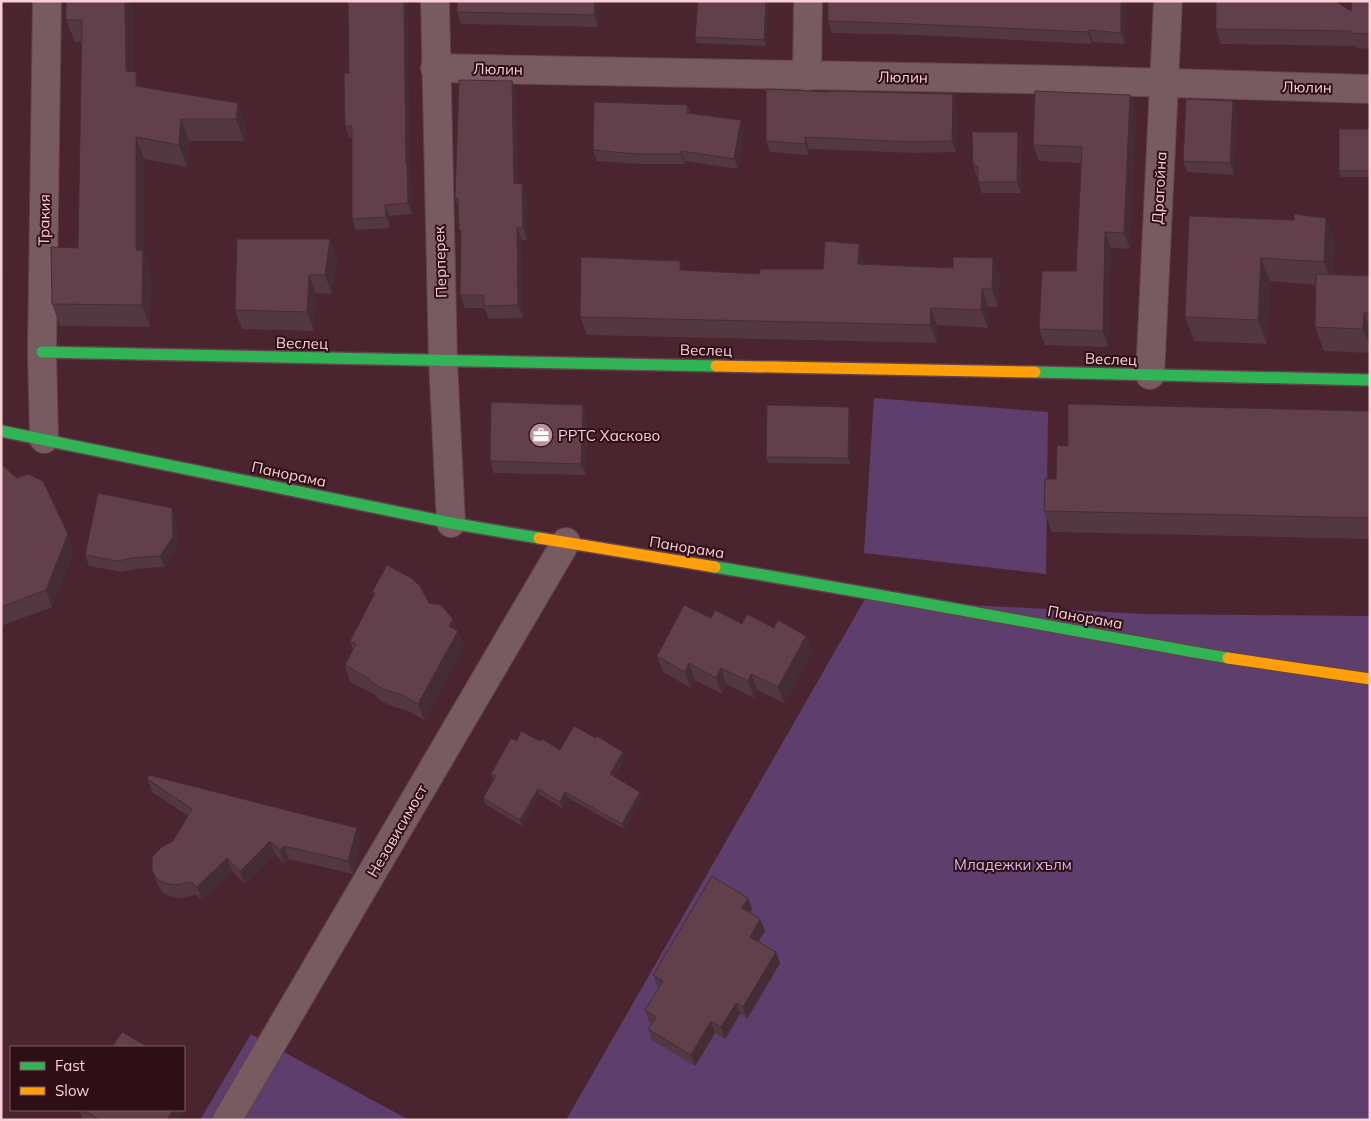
<svg xmlns="http://www.w3.org/2000/svg" width="1371" height="1121" font-family="Mulish,sans-serif">
<style>
.green{fill:#5e3e6d}
.lines{fill:none;stroke-linecap:round;stroke-linejoin:round}
.street-casing{stroke:#614349;stroke-width:30}
.fast-casing{stroke:#614349;stroke-width:14}
.slow-casing{stroke:#614349;stroke-width:14}
.street{stroke:#775b60;stroke-width:28}
.fast{stroke:#30b455;stroke-width:11}
.slow{stroke:#ff9f0a;stroke-width:11}
.wall{fill:#533741}
.shaded-wall{fill:#442d35}
.building{fill:#61404c;stroke:#442d35}
.labels{text-anchor:middle;dominant-baseline:central;stroke-width:4;stroke-linejoin:round;paint-order:stroke}
.street-label{font-size:15px;fill:#fbcfd5;stroke:#2d0f15}
.poi-label{font-size:15px;fill:#fbcfd5;stroke:#2d0f15;text-anchor:start}
.park-label{font-size:15px;fill:#d8b5f2;stroke:#2d0f15}
</style>
<rect width="100%" height="100%" fill="#4a242e"/>
<g class="green">
<path d="M874,398L1048,412L1046,574L864,553Z"/>
<path d="M869,592L931,603L1145,614L1370,616V1120H566Z"/>
<path d="M251,1034L409,1120H200Z"/>
</g>
<g class="lines">
<g class="street-casing">
<g id="street">
<path d="M435,1L443,361L451,523"/>
<path d="M435,68L1070,80L1370,89"/>
<path d="M807,76L808,1"/>
<path d="M1150,375L1168,1"/>
<path d="M44,439L42,352L47,1"/>
<path d="M227,1120L566,542"/>
</g>
</g>
<g class="fast-casing">
<g id="fast">
<path d="M42,352L716,366"/>
<path d="M1035,372L1370,380"/>
<path d="M1,431L451,523L539,538"/>
<path d="M715,567C886,595 1056,628 1228,658"/>
</g>
</g>
<g class="slow-casing">
<g id="slow">
<path d="M716,366L1035,372"/>
<path d="M539,538L715,567"/>
<path d="M1228,658L1370,679"/>
</g>
</g>
<use href="#street" class="street"/>
<use href="#fast" class="fast"/>
<use href="#slow" class="slow"/>
</g>
<g class="wall">
<path d="M66,1L134,71L142,87L238,103L246,125L244,141H189L187,167L144,159V252L151,272L150,327L60,326L52,304L78,248L82,42H75L66,20Z"/>
<path d="M457,1H600L598,27L461,24L457,12Z"/>
<path d="M698,1H767L768,5L766,46L697,43L695,37Z"/>
<path d="M828,1H1126L1125,44L1093,42L1092,44L917,35L832,33L828,21Z"/>
<path d="M1370,1V49L1356,48L1355,46L1221,44L1216,29L1351,11Z"/>
<path d="M344,73L410,170L411,175L412,214L389,216L390,228L356,230L352,219V137H349L345,126Z"/>
<path d="M512,81L516,94L518,183H522L527,196V240H522L523,318L489,319L484,308H465L460,295L461,235L459,230L458,206L455,198Z"/>
<path d="M829,92L953,94L957,106L956,152L916,153L809,149V155L770,152L766,141Z"/>
<path d="M687,105L690,113L745,131L738,169L685,161V164H640L597,161L593,150Z"/>
<path d="M1136,111L1130,249L1111,248L1108,347L1045,345L1039,329L1076,271L1081,163L1039,161L1033,145Z"/>
<path d="M1237,112L1234,175L1187,172L1183,161Z"/>
<path d="M1370,129V177H1341L1339,171Z"/>
<path d="M1022,143L1021,193H982L978,182V177H977L973,165Z"/>
<path d="M1326,218L1335,242L1333,274L1370,276V353L1324,351L1315,327L1316,285L1270,281L1267,344L1194,341L1185,317L1294,220Z"/>
<path d="M337,258L332,294L316,293L314,331L242,329L235,310Z"/>
<path d="M865,262V264L1000,275L998,307H988V328L937,325V343L587,335L580,317L684,270L760,274L823,269Z"/>
<path d="M583,405L587,416L586,475L494,473L490,461Z"/>
<path d="M849,407L851,412L850,464L768,463L766,457Z"/>
<path d="M1370,411V539L1052,532L1044,511L1068,446Z"/>
<path d="M1,464L74,551L52,607L1,626Z"/>
<path d="M176,519L177,548L164,567L135,569L122,572L89,566L85,555Z"/>
<path d="M372,592L429,603L457,630L464,647L424,720L406,710L394,707L383,702L372,693L350,682L345,665L353,650L350,641L374,596Z"/>
<path d="M711,618L742,624L774,628L806,636L812,652L784,703L757,690L754,698L726,684L722,694L695,680L691,688L663,672L657,656Z"/>
<path d="M517,741H540L560,750L625,757L614,777L642,797L624,829L568,798L562,808L540,795L522,826L485,804L483,798L494,780L491,774Z"/>
<path d="M147,779L357,828L361,841L353,874L289,859L284,864L275,854L245,884L232,871L202,900L196,895L179,898L169,896L162,892L157,883L152,870L173,841L188,816L152,792Z"/>
<path d="M748,898L752,909L750,913L760,919L765,931L758,941L780,963L747,1019L740,1014L725,1039L715,1033L695,1066L652,1040L648,1029L652,1023L649,1022L645,1010L659,987L657,986L653,975Z"/>
<path d="M185,1108L178,1120H86L82,1118L79,1110H184Z"/>
</g>
<g class="shaded-wall">
<path d="M125,1H133L134,94L126,71Z"/>
<path d="M404,1H408L410,170L411,175L412,214L408,203L406,164Z"/>
<path d="M595,1H600L598,27L594,15Z"/>
<path d="M766,1H767L768,5L766,46L764,40Z"/>
<path d="M1121,1H1126L1125,44L1121,33Z"/>
<path d="M1089,30L1093,42L1092,44L1088,32Z"/>
<path d="M136,72L145,94L136,86Z"/>
<path d="M512,81L516,94L519,196L514,184Z"/>
<path d="M953,94L957,106L956,152L952,141Z"/>
<path d="M1130,95L1136,111L1130,249L1124,233Z"/>
<path d="M1233,101L1237,112L1234,175L1230,163Z"/>
<path d="M238,103L246,125L244,141L236,119Z"/>
<path d="M181,119L189,141L187,167L179,145Z"/>
<path d="M741,120L745,131L738,169L734,159Z"/>
<path d="M1018,132L1022,143L1021,193L1017,182Z"/>
<path d="M136,137L144,159V252L151,272L150,327L142,305L136,250Z"/>
<path d="M805,137L809,149V155L805,144Z"/>
<path d="M681,151L685,161V164L681,154Z"/>
<path d="M522,183L527,196V240L523,227Z"/>
<path d="M385,205L389,216L390,228L386,217Z"/>
<path d="M1326,218L1335,242L1333,286L1324,262Z"/>
<path d="M517,228L522,240L523,318L518,305Z"/>
<path d="M1105,232L1111,248L1108,347L1103,331Z"/>
<path d="M330,239L337,258L332,294L325,275Z"/>
<path d="M859,244L865,262V282L858,264Z"/>
<path d="M1,258L4,266V325L1,318Z"/>
<path d="M993,258L1000,275L998,307L992,289Z"/>
<path d="M1261,258L1270,281L1267,344L1258,320Z"/>
<path d="M680,261L687,278L680,270Z"/>
<path d="M309,275L316,293L314,331L307,312Z"/>
<path d="M982,289L988,307V328L981,310Z"/>
<path d="M931,308L937,325V343L930,325Z"/>
<path d="M1364,313L1370,330V346L1363,329Z"/>
<path d="M583,405L587,416L586,475L581,464Z"/>
<path d="M849,407L851,412L850,464L848,458Z"/>
<path d="M172,508L176,519L177,548L164,567L160,556Z"/>
<path d="M68,534L74,551L52,607L46,590Z"/>
<path d="M453,619L464,647L424,720L418,704Z"/>
<path d="M806,636L812,652L784,703L778,687Z"/>
<path d="M689,663L695,680L691,688L685,672Z"/>
<path d="M721,668L726,684L722,694L716,678Z"/>
<path d="M751,674L757,690L754,698L748,681Z"/>
<path d="M623,752L625,757L612,780L610,774Z"/>
<path d="M538,789L540,795L522,826L520,820Z"/>
<path d="M565,792L568,798L562,808L560,802Z"/>
<path d="M640,792L642,797L624,829L622,824Z"/>
<path d="M357,828L361,841L353,874L348,861Z"/>
<path d="M270,841L275,854L245,884L240,871Z"/>
<path d="M284,846L289,859L284,864L280,850Z"/>
<path d="M227,858L232,871L202,900L197,887Z"/>
<path d="M748,898L752,909L746,920L742,908Z"/>
<path d="M760,919L765,931L754,948L750,937Z"/>
<path d="M776,952L780,963L747,1019L743,1007Z"/>
<path d="M736,1003L740,1014L725,1039L721,1027Z"/>
<path d="M711,1021L715,1033L695,1066L691,1055Z"/>
<path d="M184,1106L185,1108L178,1120H167L173,1110H184Z"/>
</g>
<g class="building">
<path d="M66,1H125L126,71L136,72V86L238,103L236,119H181L179,145L136,137V250H143L142,305L52,304L51,247L78,248L82,20H66Z"/>
<path d="M348,1H404L406,164H407L408,203L385,205L386,217L352,219V126H345L344,73H349Z"/>
<path d="M457,1H595L594,15L457,12Z"/>
<path d="M698,1H766L764,40L695,37Z"/>
<path d="M828,1H1121V33L1089,30L1088,32L913,24L828,21Z"/>
<path d="M1216,1H1335L1351,11L1352,1H1370V34L1351,33V31L1216,29Z"/>
<path d="M459,80L512,81L514,184L522,183L523,227L517,228L518,305L484,306L483,295H460L461,230H459L458,198H455Z"/>
<path d="M766,89L829,92V91L953,94L952,141L911,142L805,137V144L766,141Z"/>
<path d="M1035,91L1130,95L1124,233L1105,232L1103,331L1039,329L1042,271H1076L1082,147L1033,145Z"/>
<path d="M1186,99L1233,101L1230,163L1183,161Z"/>
<path d="M594,102L687,105V113L741,120L734,159L681,151V154H637L593,150Z"/>
<rect x="1339" y="129" width="31" height="42"/>
<path d="M972,132H1018L1017,182H978V166L973,165Z"/>
<path d="M1294,214L1326,218L1324,262L1261,258L1258,320L1185,317L1189,216L1294,220Z"/>
<path d="M237,239H330L325,275H309L307,312L235,310Z"/>
<path d="M825,241L859,244L858,264L953,268V257L993,258L992,289H982L981,310L931,308L930,325L580,317L581,257L680,261V270L760,274V269H823Z"/>
<path d="M1316,274L1370,276V313H1364L1363,329L1315,327Z"/>
<path d="M491,402L583,405L581,464L490,461Z"/>
<path d="M1068,404L1370,411V518L1044,511L1045,479H1056L1057,445L1068,446Z"/>
<path d="M767,405L849,407L848,458L766,457Z"/>
<path d="M1,464L17,478L28,474L43,481L68,534L46,590L1,607Z"/>
<path d="M98,493L172,508L173,537L160,556L131,558L118,561L85,555Z"/>
<path d="M387,565L411,578L420,586L429,603L441,605L453,619L449,626L458,631L418,704L400,694L388,691L377,686L366,677L345,665L356,644L350,641L375,593L372,592Z"/>
<path d="M684,605L711,618L715,610L742,624L747,614L774,628L778,620L806,636L778,687L751,674L748,681L721,668L716,678L689,663L685,672L657,656Z"/>
<path d="M574,726L596,738L597,736L623,752L610,774L640,792L622,824L565,792L560,802L538,789L520,820L483,798L496,776L491,774L511,738L517,741L521,731L540,741L542,739L560,750Z"/>
<path d="M149,775L357,828L348,861L284,846L280,850L270,841L240,871L227,858L197,887L191,882L175,885L164,883L157,879L152,870V857L162,847L173,841L192,809L147,779Z"/>
<path d="M712,876L748,898L742,908L760,919L750,937L776,952L743,1007L736,1003L721,1027L711,1021L691,1055L648,1029L656,1017L645,1010L663,981L653,975Z"/>
<path d="M122,1032L148,1047H112Z"/>
<path d="M84,1110H173L167,1120H100Z"/>
</g>
<defs>
<g id="office-disc" transform="scale(1.25)"><circle r="9.5" fill="#bd939b" stroke="#2d0f15"/><path d="M-6-3h4V-5.5h4V-3h4V5H-6ZM-1-4.5V-3h2v-1.5ZM-6 0V1H6V0Z" fill="#fff"/></g>
</defs>
<g fill-rule="evenodd">
<use href="#office-disc" x="541" y="435"/>
</g>
<g class="labels">
<g class="street-label">
<text transform="translate(498 69) rotate(1)">Люлин</text>
<text transform="translate(903 77) rotate(1)">Люлин</text>
<text transform="translate(1307 87) rotate(1)">Люлин</text>
<text transform="translate(1159 188) rotate(-87)">Драгойна</text>
<text transform="translate(44 220) rotate(-89)">Тракия</text>
<text transform="translate(440 262) rotate(-92)">Перперек</text>
<text transform="translate(302 343) rotate(1)">Веслец</text>
<text transform="translate(706 350) rotate(1)">Веслец</text>
<text transform="translate(1111 359) rotate(2)">Веслец</text>
<text transform="translate(289 474) rotate(12)">Панорама</text>
<text transform="translate(687 547) rotate(9)">Панорама</text>
<text transform="translate(1085 617) rotate(10)">Панорама</text>
<text transform="translate(397 831) rotate(-60)">Независимост</text>
</g>
<g class="poi-label">
<text x="558" y="435">РРТС Хасково</text>
</g>
<g class="park-label">
<text x="1013" y="864">Младежки хълм</text>
</g>
</g>
<rect width="1371" height="1121" fill="none" stroke="#fbcfd5" stroke-width="5"/>
<rect x="10" y="1046" width="175" height="65" fill="#2d0f15" stroke="#7f5c62"/>
<rect x="20" y="1062" width="25" height="8" fill="#30b455" stroke="#7f5c62"/>
<text x="55" y="1071" font-size="15" fill="#fbcfd5">Fast</text>
<rect x="20" y="1087" width="25" height="8" fill="#ff9f0a" stroke="#7f5c62"/>
<text x="55" y="1096" font-size="15" fill="#fbcfd5">Slow</text>
</svg>
